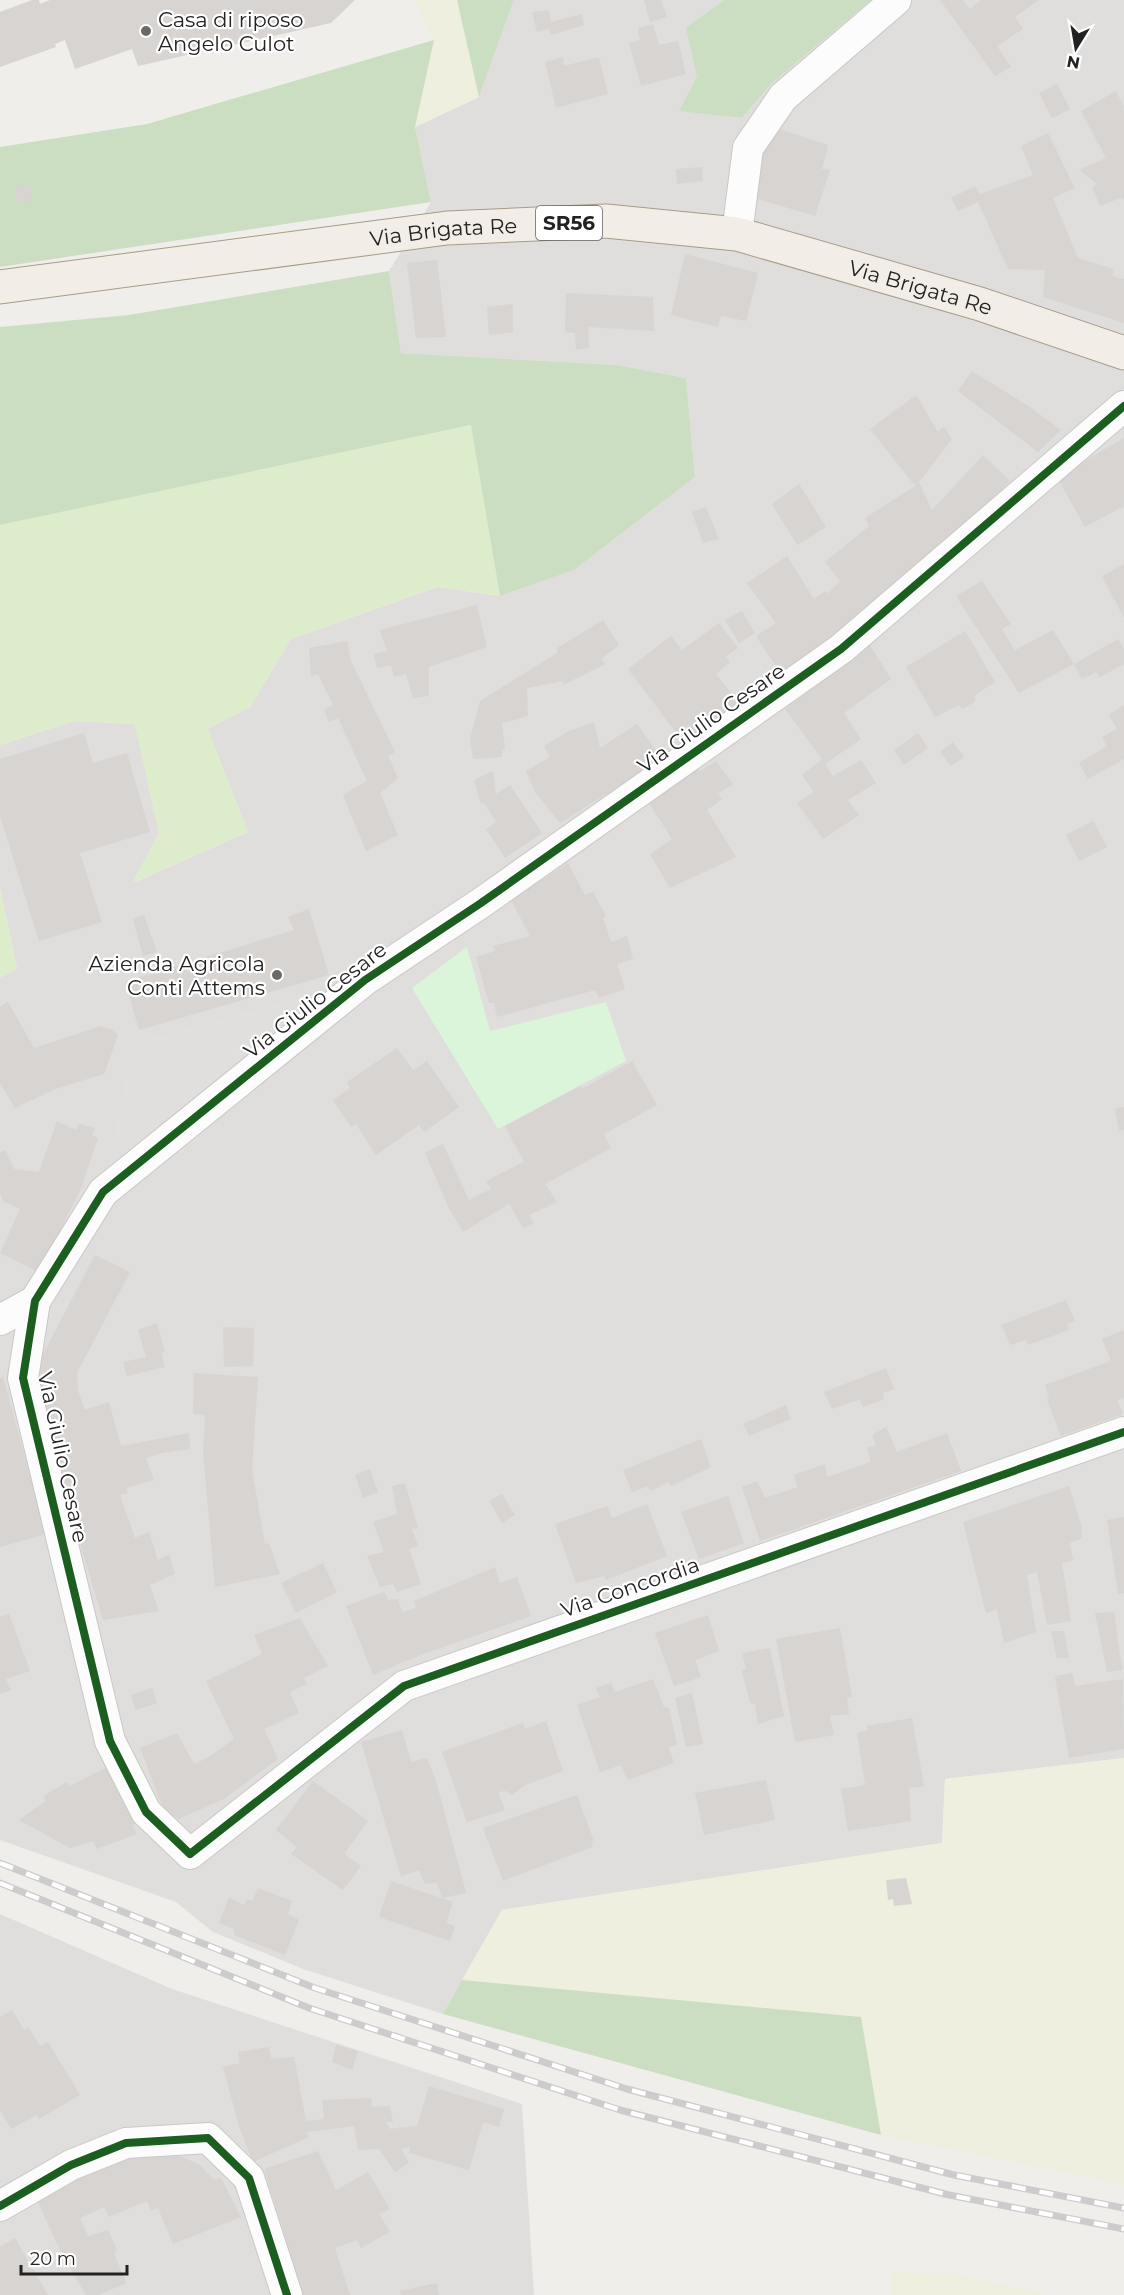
<svg xmlns="http://www.w3.org/2000/svg" width="1124" height="2295" font-family="Montserrat,sans-serif">
<style>
.residential{fill:#dfdedc}
.farmland{fill:#efefdf}
.grass{fill:#ddeccb}
.forest{fill:#cbdec1}
.park{fill:#daf5da}
.parking{fill:#e0dfde}
.building{fill:#d7d4d2}
.lines{fill:none;stroke-linecap:round;stroke-linejoin:round}
.street-casing{stroke:#c9c8c7;stroke-width:32}
.primary-casing{stroke:#a79c86;stroke-width:35}
.street{stroke:#fdfcfc;stroke-width:30}
.primary{stroke:#f3ede7;stroke-width:33}
.rail-casing{stroke:#ccc;stroke-width:7}
.rail{stroke:#fff;stroke-width:4.5;stroke-dasharray:14;stroke-linecap:butt}
.cycleway-casing{stroke:#fff;stroke-width:11}
.cycleway{stroke:#1b5e20;stroke-width:8}
.poi-dot{fill:#6a6968;stroke:#fff;stroke-width:2}
.labels{text-anchor:middle;dominant-baseline:central;stroke-width:4.5;stroke-linejoin:round;paint-order:stroke}
.shield{fill:#fff;stroke:#646464;stroke-width:1.5}
.shield-label{font-size:20px;font-weight:bold;fill:#222}
.poi-label{font-size:21px;fill:#222;stroke:#fff;text-anchor:start}
.street-label{font-size:21px;fill:#222;stroke:#fff}
</style>
<rect width="100%" height="100%" fill="#f0eeeb"/>
<g class="residential">
<path d="M514,0H724L687,28L698,77L680,110L742,118L771,84L871,0H1124V1758L945,1779L942,1843L502,1910L443,2014L303,1969L213,1932L176,1902L0,1840V978L17,968L0,888V745L74,721L135,724L159,833L133,883L248,832L207,729L250,707L291,639L437,587L500,596L574,570L695,477L686,378L617,365L401,353L389,271L431,202L415,127L479,97Z"/>
<path d="M0,1914L172,1989L522,2104L534,2295H0Z"/>
</g>
<g class="farmland">
<path d="M415,0H457L479,97L415,127L434,40Z"/>
<path d="M1124,1758V2185L881,2135L861,2017L462,1980L502,1910L942,1843L945,1779Z"/>
<path d="M890,2272L956,2274L1048,2295H892Z"/>
</g>
<g class="grass">
<path d="M472,425L500,596L436,587L291,639L250,707L208,729L248,832L132,883L159,833L135,724L74,721L0,745V525Z"/>
<path d="M0,888L17,968L0,978Z"/>
</g>
<g class="forest">
<path d="M457,0H514L479,97Z"/>
<path d="M724,0H871L771,84L742,118L679,111L697,77L686,28Z"/>
<path d="M434,40L415,127L431,202L0,267V147L147,124Z"/>
<path d="M389,271L401,353L617,365L686,378L695,477L574,570L500,596L471,425L0,525V327L129,315Z"/>
<path d="M462,1980L861,2017L881,2135L443,2014Z"/>
</g>
<path class="park" d="M467,947L490,1031L606,1002L626,1061L498,1129L412,988Z"/>
<path class="parking" d="M365,980L103,1192L132,1044Z"/>
<g class="building">
<path d="M32,0H39L40,4L50,0H355L331,23L138,66L132,49L75,69L65,40L55,44L56,47L0,67V12Z"/>
<path d="M644,0H661L667,17L650,22Z"/>
<path d="M940,0H963L970,9L981,0H1039L1015,17L1023,29L997,46L1011,67L995,76Z"/>
<path d="M549,10L551,22L582,14L584,25L551,35L549,29L537,32L532,12Z"/>
<path d="M653,24L659,45L678,41L686,74L641,86L629,43L640,40L638,28Z"/>
<path d="M563,57L564,66L599,57L608,94L556,108L545,62Z"/>
<path d="M1057,84L1070,109L1052,118L1039,93Z"/>
<path d="M1116,91L1124,107V200L1120,198L1100,206L1092,187L1097,184L1079,170L1106,158L1081,111Z"/>
<path d="M770,126L828,145L822,169L830,170L815,216L748,196Z"/>
<path d="M1048,133L1075,188L1053,198L1078,258L1114,269L1112,276L1124,279V323L1043,297L1045,270L1008,269L978,202L958,211L951,198L975,186L980,194L1033,175L1021,146Z"/>
<path d="M702,167L703,181L677,184L676,169Z"/>
<path d="M31,186L32,201L17,203L16,187Z"/>
<path d="M685,254L758,273L746,321L721,316L718,327L671,315Z"/>
<path d="M437,260L446,337L416,338L407,263Z"/>
<path d="M566,293L653,297L654,331L588,327L589,348L576,350L575,333L565,332Z"/>
<path d="M513,304V332L489,335L487,307Z"/>
<path d="M972,371L1030,407L1061,430L1038,452L958,391Z"/>
<path d="M916,395L938,432L944,427L952,439L919,482L932,510L983,455L1010,481L969,523L849,626L783,677L756,636L776,623L747,583L787,556L814,599L825,591L827,594L840,581L825,562L869,526L865,518L915,486L870,429Z"/>
<path d="M1124,438V506L1085,527L1057,477Z"/>
<path d="M799,484L826,527L797,545L772,504Z"/>
<path d="M706,507L719,539L703,543L692,512Z"/>
<path d="M1124,564V618L1102,576Z"/>
<path d="M982,581L1011,624L1002,629L1015,650L1053,630L1074,664L1019,693L956,596Z"/>
<path d="M477,605L487,647L429,667V696L413,698L406,674L394,677L391,665L377,668L374,654L387,651L380,630Z"/>
<path d="M742,611L755,633L739,643L725,620Z"/>
<path d="M603,620L619,645L601,659L605,664L563,685V681L527,688L528,716L502,723L505,749L502,750V757L473,759L470,739L480,701L557,653V648Z"/>
<path d="M719,623L738,648L726,656L730,662L716,674L740,705L687,747L628,669L671,636L682,650Z"/>
<path d="M965,631L995,682L974,696L976,701L962,709L959,705L935,717L906,667Z"/>
<path d="M1118,639L1124,649V664L1100,677L1096,672L1082,679L1074,664Z"/>
<path d="M347,641L351,661L395,752L388,756L398,778L380,793L398,835L366,851L343,795L367,781L338,718L329,722L324,710L333,705L318,674L311,676L309,648Z"/>
<path d="M870,645L891,679L844,713L861,739L825,764L833,776L861,760L876,783L848,800L859,815L823,839L797,803L814,792L802,775L822,759L785,709Z"/>
<path d="M1124,705V759L1088,779L1079,763L1107,746L1102,737L1117,729L1109,715Z"/>
<path d="M594,722L600,748L637,724L662,759L560,823L535,792L526,771L550,757L544,746L569,731Z"/>
<path d="M84,733L93,763L127,753L150,832L80,853L102,922L39,941L0,816V759Z"/>
<path d="M918,733L928,748L904,765L894,750Z"/>
<path d="M953,742L964,757L951,766L940,752Z"/>
<path d="M716,761L733,784L718,794L722,799L707,810L736,857L670,888L650,854L672,839L649,803L698,769L700,771Z"/>
<path d="M493,771L496,794L510,785L542,833L505,858L486,829L496,822L484,803L481,804L474,780Z"/>
<path d="M1093,821L1107,847L1079,861L1066,835Z"/>
<path d="M568,863L585,895L593,892L606,916L603,918L611,942L627,936L633,959L617,964L625,989L599,998L595,990L497,1017L494,1003H489L476,957L495,951L493,946L530,936L511,900Z"/>
<path d="M309,909L329,975L139,1030L125,982L294,930L288,917Z"/>
<path d="M144,915L157,952L143,956L133,919Z"/>
<path d="M8,1002L34,1048L101,1026L112,1030L118,1035L104,1074L55,1089L15,1108L0,1083V1007Z"/>
<path d="M397,1048L413,1070L427,1061L459,1107L424,1132L419,1125L376,1155L356,1124L351,1127L333,1100L350,1088L347,1082Z"/>
<path d="M632,1061L657,1105L604,1134L611,1148L545,1184L557,1202L529,1215L534,1223L523,1228L509,1204L463,1232L449,1208L425,1153L443,1144L469,1200L491,1189L486,1181L524,1162L505,1126L580,1086L582,1089Z"/>
<path d="M1124,1107V1130L1119,1131L1115,1109Z"/>
<path d="M57,1121L76,1130L79,1124L95,1128L92,1135L98,1138L80,1191L39,1272L0,1253L20,1209L4,1202L0,1193V1153L5,1150L14,1169L39,1172Z"/>
<path d="M95,1255L130,1272L77,1373L78,1391L85,1410L109,1402L121,1446L189,1433L190,1449L162,1453L146,1458L154,1480L126,1488L128,1493L120,1495L135,1538L149,1532L158,1560L169,1554L175,1574L150,1585L159,1611L103,1620L78,1537L40,1388L39,1362Z"/>
<path d="M1066,1300L1075,1321L1067,1324L1069,1330L1028,1345L1026,1340L1011,1345L1001,1325Z"/>
<path d="M157,1323L165,1352L161,1353L165,1367L127,1376L123,1362L146,1357L138,1330Z"/>
<path d="M223,1327L254,1328L253,1366L224,1367Z"/>
<path d="M1124,1330V1398L1117,1400L1123,1414L1061,1436L1047,1400L1049,1399L1045,1385L1111,1361L1102,1339Z"/>
<path d="M886,1368L894,1389L883,1393L884,1399L863,1407L860,1399L832,1409L824,1392Z"/>
<path d="M194,1373L258,1377L252,1470L265,1544L269,1543L280,1574L215,1587L203,1451L205,1415L193,1414Z"/>
<path d="M3,1377L46,1534L0,1547V1378Z"/>
<path d="M786,1405L791,1419L749,1436L743,1424Z"/>
<path d="M886,1427L897,1452L947,1433L961,1471L760,1541L742,1487L757,1481L765,1498L798,1487L794,1475L825,1464L827,1477L871,1462L867,1448L876,1445L872,1435Z"/>
<path d="M701,1439L711,1467L671,1486L669,1482L650,1491L648,1486L632,1492L623,1470Z"/>
<path d="M370,1469L378,1492L363,1498L355,1475Z"/>
<path d="M405,1483L418,1528L412,1529L418,1546L409,1549L421,1584L397,1592L393,1584L380,1587L367,1556L384,1552L373,1522L397,1514L392,1486Z"/>
<path d="M1069,1486L1081,1524L1082,1538L1070,1543L1073,1560L1062,1563L1071,1621L1047,1625L1037,1572L1027,1575L1036,1632L1004,1643L997,1609L986,1613L963,1522Z"/>
<path d="M502,1494L515,1515L502,1523L489,1501Z"/>
<path d="M728,1496L744,1543L699,1559L681,1512Z"/>
<path d="M647,1504L667,1556L606,1580L604,1576L576,1583L555,1524L607,1506L612,1518Z"/>
<path d="M1124,1517V1593L1118,1594L1107,1520Z"/>
<path d="M323,1563L337,1592L296,1613L281,1583Z"/>
<path d="M495,1567L500,1583L517,1577L531,1616L418,1656L373,1675L346,1606L384,1592L388,1600L398,1599L402,1612L416,1608L414,1601Z"/>
<path d="M1114,1612L1122,1670L1107,1672L1095,1613Z"/>
<path d="M9,1614L30,1671L6,1679L11,1690L0,1694V1617Z"/>
<path d="M708,1615L719,1651L695,1660L701,1677L674,1686L655,1633Z"/>
<path d="M300,1618L328,1666L304,1678L307,1684L290,1692L299,1713L264,1729L278,1759L224,1799L179,1819L164,1811L140,1748L177,1733L194,1764L207,1758L234,1739L206,1681L262,1654L254,1635Z"/>
<path d="M840,1628L852,1697L847,1698L849,1714L830,1716L834,1735L795,1742L776,1639Z"/>
<path d="M1051,1631H1064L1069,1658H1057Z"/>
<path d="M770,1648L784,1716L758,1724L755,1704L750,1703L742,1671L746,1669L742,1653Z"/>
<path d="M1072,1673L1075,1686L1123,1679L1124,1749L1069,1758L1055,1676Z"/>
<path d="M653,1679L664,1707L669,1708L677,1744L669,1748L674,1763L628,1780L621,1765L600,1772L577,1705L600,1697L596,1688L611,1683L615,1692Z"/>
<path d="M152,1688L157,1703L136,1710L131,1695Z"/>
<path d="M692,1693L703,1744L686,1747L675,1698Z"/>
<path d="M912,1718L924,1786L909,1788L911,1821L848,1831L841,1789L865,1785L857,1733L868,1730L866,1726Z"/>
<path d="M546,1721L563,1771L525,1785L512,1795L505,1791L498,1792L505,1810L467,1822L442,1752L523,1723L525,1729Z"/>
<path d="M402,1730L411,1762L427,1758L436,1781L466,1893L442,1898L437,1883L425,1884L419,1870L401,1876L361,1742Z"/>
<path d="M109,1766L136,1824L132,1825L137,1834L97,1849L93,1841L70,1848L19,1820L46,1801L43,1796L67,1782L70,1786Z"/>
<path d="M766,1780L775,1820L704,1835L695,1793Z"/>
<path d="M313,1781L368,1821L344,1854L361,1866L343,1890L291,1854L297,1847L276,1830Z"/>
<path d="M577,1795L593,1839L592,1847L503,1881L483,1828Z"/>
<path d="M906,1878L912,1904L894,1906L893,1899L888,1900L886,1880Z"/>
<path d="M391,1881L453,1902L446,1923L455,1926L450,1941L379,1917Z"/>
<path d="M258,1888L292,1901L288,1914L299,1920L285,1955L234,1935V1929L219,1923L229,1897L244,1905L247,1899L252,1901Z"/>
<path d="M12,2010L24,2030L28,2027L40,2046L48,2042L80,2095L39,2119L37,2115L11,2129L0,2110V2017Z"/>
<path d="M336,2045L358,2051L352,2070L332,2062Z"/>
<path d="M269,2047L271,2059L294,2057L306,2121L324,2119L322,2100L371,2098L372,2107L390,2106L393,2122H386L390,2129L417,2126L429,2086L504,2109L499,2127L483,2122L469,2170L409,2153L410,2147L401,2149L409,2163L395,2172L379,2149L358,2150L354,2126L307,2132L309,2137L253,2162L239,2126L223,2067L240,2063L238,2052Z"/>
<path d="M318,2151L336,2190L368,2172L390,2209L379,2214L390,2232L361,2248L357,2240L335,2248L350,2295H303L264,2169Z"/>
<path d="M174,2153L200,2165L214,2180L221,2178L241,2217L173,2244L158,2208L151,2210L147,2201L109,2217L104,2207L80,2218L88,2236L108,2230L117,2250L114,2253L126,2283L99,2295H86L62,2254L34,2194L118,2155Z"/>
<path d="M15,2238L48,2295H0V2247Z"/>
<path d="M437,2283L439,2295H401L400,2291Z"/>
</g>
<g class="lines">
<g class="street-casing">
<g id="street">
<path d="M737,234L748,148L783,97L896,0"/>
<path d="M1124,406L841,649L481,903L365,980L103,1192L35,1301L23,1378L110,1741L146,1812L190,1854L404,1686L1124,1432"/>
<path d="M0,1320L35,1301"/>
<path d="M0,2206L71,2165L126,2143L208,2138L249,2178L287,2295"/>
</g>
</g>
<g class="primary-casing">
<g id="primary">
<path id="s1" d="M0,287L447,228L606,221L737,234L980,304L1124,353"/>
</g>
</g>
<use href="#street" class="street"/>
<use href="#primary" class="primary"/>
<g class="rail-casing">
<g id="rail">
<path d="M0,1863L315,1988L627,2089L954,2175L1124,2208"/>
<path d="M0,1883L309,2008L620,2110L949,2195L1124,2229"/>
</g>
</g>
<use href="#rail" class="rail"/>
<g class="cycleway-casing">
<g id="cycleway">
<path d="M1124,406L841,649L481,903L365,980L103,1192L35,1301L23,1378L110,1741L146,1812L190,1854L404,1686L1124,1432"/>
<path d="M0,2206L71,2165L126,2143L208,2138L249,2178L287,2295"/>
</g>
</g>
<use href="#cycleway" class="cycleway"/>
</g>
<g class="poi-dot">
<circle cx="146" cy="31" r="6"/>
<circle cx="277" cy="975" r="6"/>
</g>
<g class="labels">
<rect class="shield" x="536" y="206" width="66" height="34" rx="4.5"/>
<g class="shield-label">
<text x="569" y="223">SR56</text>
</g>
<g class="poi-label">
<text x="158" y="19">Casa di riposo<tspan x="158" dy="24">Angelo Culot</tspan></text>
<text x="265" y="963" text-anchor="end">Azienda Agricola<tspan x="265" dy="24">Conti Attems</tspan></text>
</g>
<g class="street-label">
<text stroke="none"><textPath href="#s1" startOffset="447">Via Brigata Re</textPath></text>
<text stroke="none"><textPath href="#s1" startOffset="933">Via Brigata Re</textPath></text>
<text transform="translate(711 718) rotate(-35)">Via Giulio Cesare</text>
<text transform="translate(315 1000) rotate(-38)">Via Giulio Cesare</text>
<text transform="translate(63 1457) rotate(78)">Via Giulio Cesare</text>
<text transform="translate(630 1587) rotate(-19)">Via Concordia</text>
</g>
</g>
<g transform="translate(1076 48) rotate(191)" stroke="#ffffff" stroke-width="4.5" paint-order="stroke">
<path d="M0-4.5L10 22L0 15L-10 22Z" fill="#222222"/>
<text y="-9" font-size="16" font-weight="bold" text-anchor="middle" fill="#222222">N</text>
</g>
<path d="M21 2265v9h106v-9" fill="none" stroke="#222222" stroke-width="3"/>
<text x="30" y="2265" font-size="18" fill="#222222" stroke="#ffffff" stroke-width="4.5" paint-order="stroke">20 m</text>
</svg>
